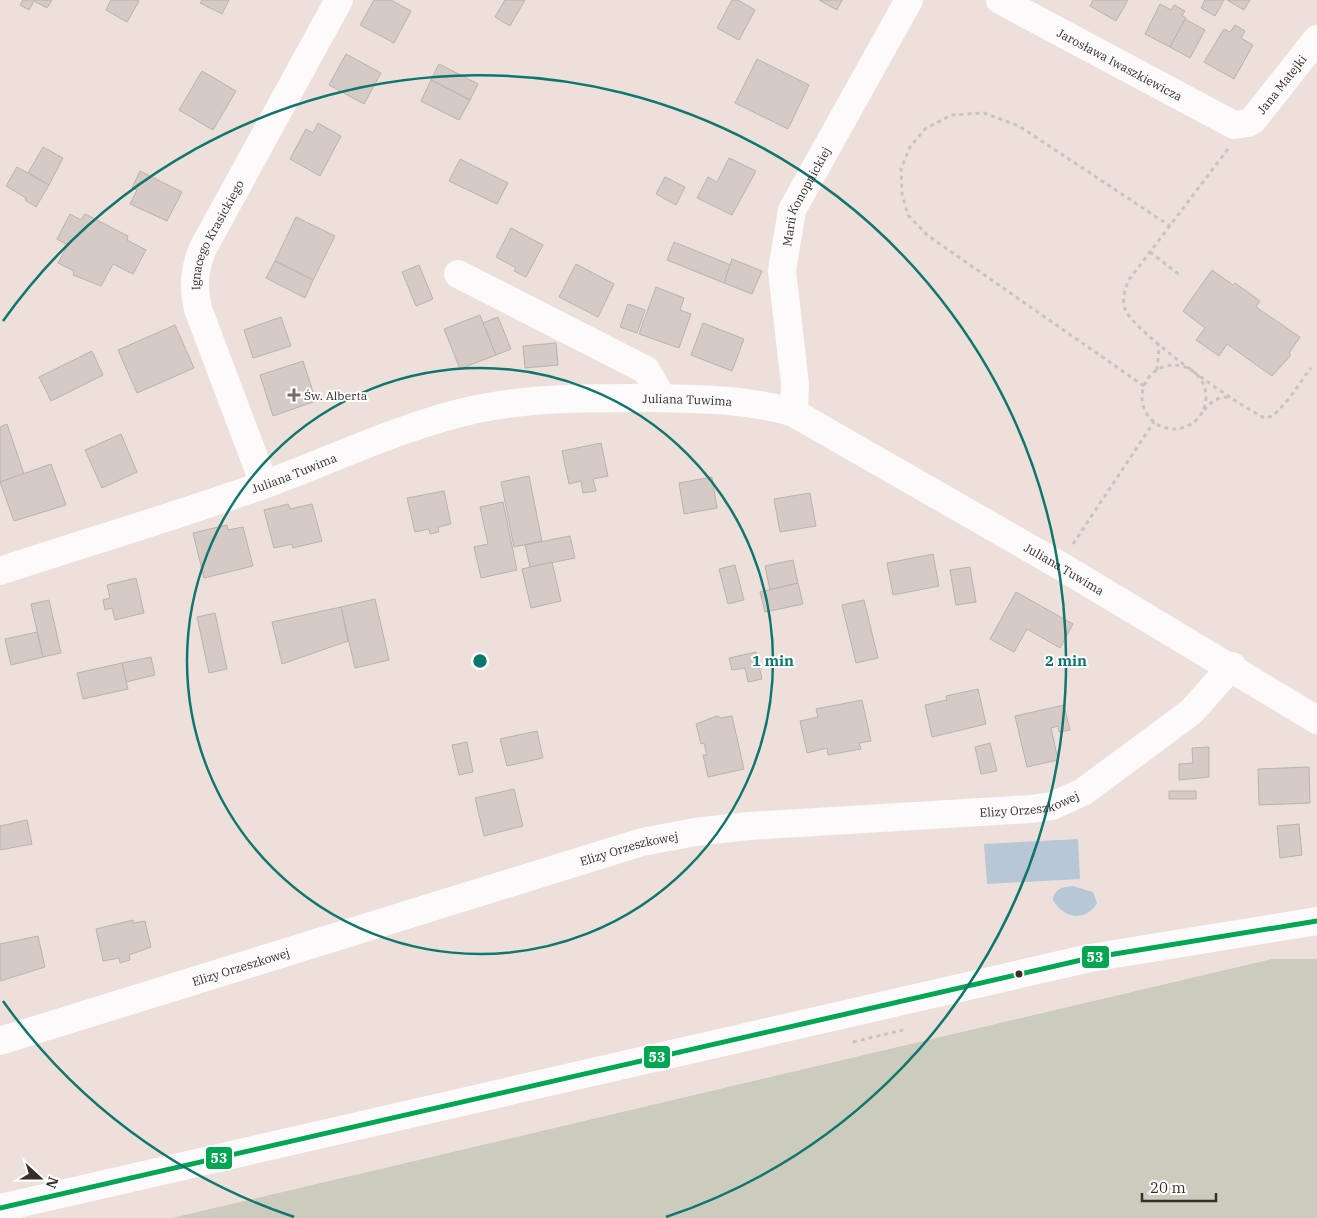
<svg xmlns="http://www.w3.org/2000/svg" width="1317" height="1218" font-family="'IBM Plex Serif',serif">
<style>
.green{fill:#cbccbe}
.water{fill:#b7c7d6}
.building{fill:#d5cac5;stroke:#bbb1ad}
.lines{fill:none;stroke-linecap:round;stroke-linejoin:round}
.path{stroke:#c7c3c2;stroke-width:3;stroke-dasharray:4 4;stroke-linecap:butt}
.minor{stroke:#fcfafa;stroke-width:28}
.major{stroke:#fcfafa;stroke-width:28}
.bus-1-casing{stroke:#fff;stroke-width:9}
.bus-1{stroke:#00a651;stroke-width:5}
.ring{fill:none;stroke:#0f766e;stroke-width:2.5}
.poi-dot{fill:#776c68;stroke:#fff;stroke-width:2}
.bus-dot{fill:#372e2a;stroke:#fff;stroke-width:2}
.labels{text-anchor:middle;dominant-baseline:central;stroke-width:4;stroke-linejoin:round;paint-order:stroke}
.street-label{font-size:12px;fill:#372e2a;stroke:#fff}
.poi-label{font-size:12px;fill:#372e2a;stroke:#fff;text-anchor:start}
.centre{fill:#0f766e;stroke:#fff;stroke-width:2.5}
.ring-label{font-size:15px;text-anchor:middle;font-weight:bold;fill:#0f766e;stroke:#fff;stroke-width:4;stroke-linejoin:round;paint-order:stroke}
.line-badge{stroke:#fff;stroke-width:2}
.badge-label{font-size:14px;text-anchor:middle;font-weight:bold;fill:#fff}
</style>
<rect width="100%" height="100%" fill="#ede0db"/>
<path class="green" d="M1272,959H1317V1218H172Z"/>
<g class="water">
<path d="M1078,839L1080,879L987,884L984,844Z"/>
<path d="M1073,886L1093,892L1097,903C1085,923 1063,918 1053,900C1054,888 1064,887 1073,886Z"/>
</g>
<g class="building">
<path d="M23,0H52L47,8L34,1L29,10L20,5Z"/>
<path d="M111,0H137L139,1L127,22L106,10Z"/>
<path d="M202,0H229L222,14L200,3Z"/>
<path d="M374,0H391L411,11L394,43L360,25Z"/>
<path d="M505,0H525L510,26L495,17Z"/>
<path d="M732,0H738L755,10L739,40L717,28Z"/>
<path d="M819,0H842L837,10Z"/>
<path d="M1093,0H1128L1116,21L1090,6Z"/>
<path d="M1205,0H1224L1215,16L1201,8Z"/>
<path d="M1227,0H1250L1244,10Z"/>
<path d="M1160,4L1171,10L1174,5L1185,11L1182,16L1186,18L1170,47L1145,34Z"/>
<path d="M1185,19L1205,30L1190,58L1170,47Z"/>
<path d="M1235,25L1245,31L1241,38L1253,45L1234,79L1204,62L1224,29L1230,32Z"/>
<path d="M346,54L381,73L364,104L329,85Z"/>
<path d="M757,59L809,85L788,129L735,103Z"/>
<path d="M439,64L478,84L470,100L431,80Z"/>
<path d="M202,71L236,91L213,130L179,110Z"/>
<path d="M431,80L470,100L459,120L421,101Z"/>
<path d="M318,123L341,136L320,176L290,159L306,129L313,133Z"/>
<path d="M43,147L63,158L49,185L28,173Z"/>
<path d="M729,158L756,171L732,215L697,198L708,177L717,182Z"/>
<path d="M460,159L508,183L497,204L449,181Z"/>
<path d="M17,167L49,185L36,207L25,200L26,198L6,186Z"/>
<path d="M140,171L182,192L167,221L130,204L137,190L132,188Z"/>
<path d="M665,177L685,187L676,205L656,194Z"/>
<path d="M70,214L81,220L85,214L128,236L127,240L146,250L133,274L113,264L101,286L73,275L74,271L58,263L68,245L57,239Z"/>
<path d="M296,217L335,236L313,280L275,261Z"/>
<path d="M511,228L543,245L526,277L514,271L516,268L496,257Z"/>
<path d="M674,242L731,265L724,283L667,260Z"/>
<path d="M732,259L762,271L752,294L724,283Z"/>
<path d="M275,261L313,280L305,298L266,278Z"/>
<path d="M576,264L614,284L598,317L559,297Z"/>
<path d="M419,265L433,299L416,306L402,272Z"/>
<path d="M1212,270L1233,285L1235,283L1260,301L1256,307L1300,337L1289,353L1291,355L1272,376L1227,344L1219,356L1196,340L1205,328L1183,311Z"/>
<path d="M656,287L684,298L680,310L691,314L679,348L639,334Z"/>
<path d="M628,304L645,310L637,333L620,327Z"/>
<path d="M480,315L496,355L460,369L444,329Z"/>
<path d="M281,317L291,346L253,358L244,330Z"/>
<path d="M498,317L511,349L496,355L483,323Z"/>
<path d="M703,323L744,339L732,371L691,355Z"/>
<path d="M175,325L194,368L137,393L118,350Z"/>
<path d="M556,343L558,365L525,368L523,346Z"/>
<path d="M92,351L103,375L51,401L39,377Z"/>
<path d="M303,361L316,401L273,416L260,375Z"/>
<path d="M7,424L24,474L0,482V427Z"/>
<path d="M121,434L137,472L102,488L85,450Z"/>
<path d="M601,443L608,476L593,479L596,491L583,493L581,481L569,484L562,451Z"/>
<path d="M51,464L66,505L14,521L0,482Z"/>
<path d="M529,476L542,541L514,547L501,482Z"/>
<path d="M712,477L717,508L684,514L679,483Z"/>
<path d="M444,491L451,524L438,527L439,532L430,534L429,529L415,532L407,498Z"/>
<path d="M810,493L816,526L780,532L774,499Z"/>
<path d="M503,502L517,570L481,578L474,547L488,544L480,507Z"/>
<path d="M288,504L290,509L312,504L322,541L293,548L292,544L274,548L264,510Z"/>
<path d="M227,525L228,530L243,527L253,566L204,578L193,533Z"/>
<path d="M570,536L575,558L530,567L525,545Z"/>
<path d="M933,554L939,586L893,595L887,563Z"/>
<path d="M793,560L798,583L770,590L765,566Z"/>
<path d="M552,562L561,601L531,608L522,569Z"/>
<path d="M735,565L744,600L728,604L719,569Z"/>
<path d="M970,567L976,602L956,605L950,570Z"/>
<path d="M136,578L144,613L115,620L112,608L105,610L103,600L110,598L107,585Z"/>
<path d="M798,583L803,604L765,612L760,592Z"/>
<path d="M1016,592L1073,624L1060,648L1027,629L1014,652L990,639Z"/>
<path d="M375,599L389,660L355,668L341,607Z"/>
<path d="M49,600L61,653L43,657L31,604Z"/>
<path d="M864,600L878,658L856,663L842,605Z"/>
<path d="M341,607L348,641L282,664L272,622Z"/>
<path d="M215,613L227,669L209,673L197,617Z"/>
<path d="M37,632L43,657L11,665L5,639Z"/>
<path d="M756,652L762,679L748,682L745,668L732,670L729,658Z"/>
<path d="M151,657L155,675L126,682L122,663Z"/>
<path d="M122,663L128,689L83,699L77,673Z"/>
<path d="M978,689L986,724L932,737L925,705L947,700L946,696Z"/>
<path d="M862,700L871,741L859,743L861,749L828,755L827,748L807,753L800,721L818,717L816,709Z"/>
<path d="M1064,705L1070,730L1059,732L1058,726L1051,728L1058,760L1027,767L1015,716Z"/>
<path d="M717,716L721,718L732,716L744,769L708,777L703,755H707L704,743L701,744L696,724Z"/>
<path d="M537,731L543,758L507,766L500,739Z"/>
<path d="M467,742L473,772L459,775L452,745Z"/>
<path d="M990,743L997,771L981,774L975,747Z"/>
<path d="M1209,747V777L1179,780V764L1193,763L1192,748Z"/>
<path d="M1309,767L1310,803L1259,805L1258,769Z"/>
<path d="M514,789L523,826L484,836L475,798Z"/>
<rect x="1169" y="791" width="27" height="8"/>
<path d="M27,820L32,844L0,850V826Z"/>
<path d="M1299,824L1302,855L1280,858L1277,826Z"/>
<path d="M133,920V923L145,921L151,947L129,955L130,960L120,963L119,958L103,961L96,929Z"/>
<path d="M38,936L45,967L0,981V944Z"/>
</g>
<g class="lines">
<g class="path">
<path d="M1228,149L1128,281C1125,290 1121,302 1126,311C1138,335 1238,406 1265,418C1280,417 1301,380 1311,368"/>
<path d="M1150,252L1181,276"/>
<circle cx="1174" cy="397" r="32"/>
<path d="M1157,370L1159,348L1157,342"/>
<path d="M1144,386L927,235L908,215L902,194L901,169L910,147L925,129L951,115L984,113L1019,126L1170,226"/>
<path d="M1204,410C1211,402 1219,395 1230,398"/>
<path d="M1073,544L1154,422"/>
<path d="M853,1042L903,1030"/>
</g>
<g class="minor">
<path id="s1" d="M1000,0L1234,125L1248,123L1253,120L1317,39"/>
<path d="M458,274L646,370L662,398"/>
<path id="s2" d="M794,413L795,384L782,271L792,210L909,0"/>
<path id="s3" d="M264,484L198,309C193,287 194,269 203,248L339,0"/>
<path id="s4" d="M0,571C88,542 176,516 263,485C334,459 403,425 477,409C536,397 595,398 655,398C701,399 749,399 794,413L1059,565L1317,720"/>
<path id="s5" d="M0,1041L642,842L695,832L748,826L1031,809L1052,806L1083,792L1191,712L1232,666"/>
</g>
<path class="major" d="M0,1208L1090,958L1317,921"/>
<g class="bus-1-casing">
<path id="bus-1" d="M0,1208L1090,958L1317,921"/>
</g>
<use href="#bus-1" class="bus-1"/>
</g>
<g class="ring">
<circle cx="480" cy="661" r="293"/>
<path d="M294 1217A586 586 0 0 1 3 1001M3 321A586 586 0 1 1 666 1217"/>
</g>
<path class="poi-dot" d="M291.5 387.5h5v5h5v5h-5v5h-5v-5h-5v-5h5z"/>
<circle class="bus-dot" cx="1019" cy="974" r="4.5"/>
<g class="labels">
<g class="street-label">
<text stroke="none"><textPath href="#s1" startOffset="136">Jarosława Iwaszkiewicza</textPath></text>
<text stroke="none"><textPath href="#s1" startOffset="331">Jana Matejki</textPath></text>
<text stroke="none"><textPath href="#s2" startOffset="222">Marii Konopnickiej</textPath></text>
<text stroke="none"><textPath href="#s3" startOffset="266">Ignacego Krasickiego</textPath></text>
<text stroke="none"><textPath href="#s4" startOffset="715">Juliana Tuwima</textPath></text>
<text stroke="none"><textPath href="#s4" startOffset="310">Juliana Tuwima</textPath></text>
<text stroke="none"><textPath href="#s4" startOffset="1135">Juliana Tuwima</textPath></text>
<text stroke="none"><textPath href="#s5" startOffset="1062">Elizy Orzeszkowej</textPath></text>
<text stroke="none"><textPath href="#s5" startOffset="658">Elizy Orzeszkowej</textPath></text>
<text stroke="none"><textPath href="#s5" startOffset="252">Elizy Orzeszkowej</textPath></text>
</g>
<g class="poi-label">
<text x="304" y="395">Św. Alberta</text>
</g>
</g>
<circle cx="480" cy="661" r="8" class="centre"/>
<g class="ring-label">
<text x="773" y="666">1 min</text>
<text x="1066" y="666">2 min</text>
</g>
<g class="line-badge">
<rect x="1081" y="945" width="29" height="24" rx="5" fill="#00a651"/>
<rect x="643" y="1045" width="28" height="24" rx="5" fill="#00a651"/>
<rect x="205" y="1146" width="28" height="24" rx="5" fill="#00a651"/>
</g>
<g class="badge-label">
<text x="1095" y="962">53</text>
<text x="657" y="1062">53</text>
<text x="219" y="1163">53</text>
</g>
<g transform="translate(40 1178) rotate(111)" stroke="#ffffff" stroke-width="4" paint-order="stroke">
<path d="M0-4L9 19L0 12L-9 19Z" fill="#372e2a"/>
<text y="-8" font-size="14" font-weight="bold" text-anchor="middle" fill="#372e2a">N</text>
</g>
<path d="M1142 1193v8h74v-8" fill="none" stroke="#372e2a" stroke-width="2.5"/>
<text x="1150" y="1193" font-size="15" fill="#372e2a" stroke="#ffffff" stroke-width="4" paint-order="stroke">20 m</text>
</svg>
